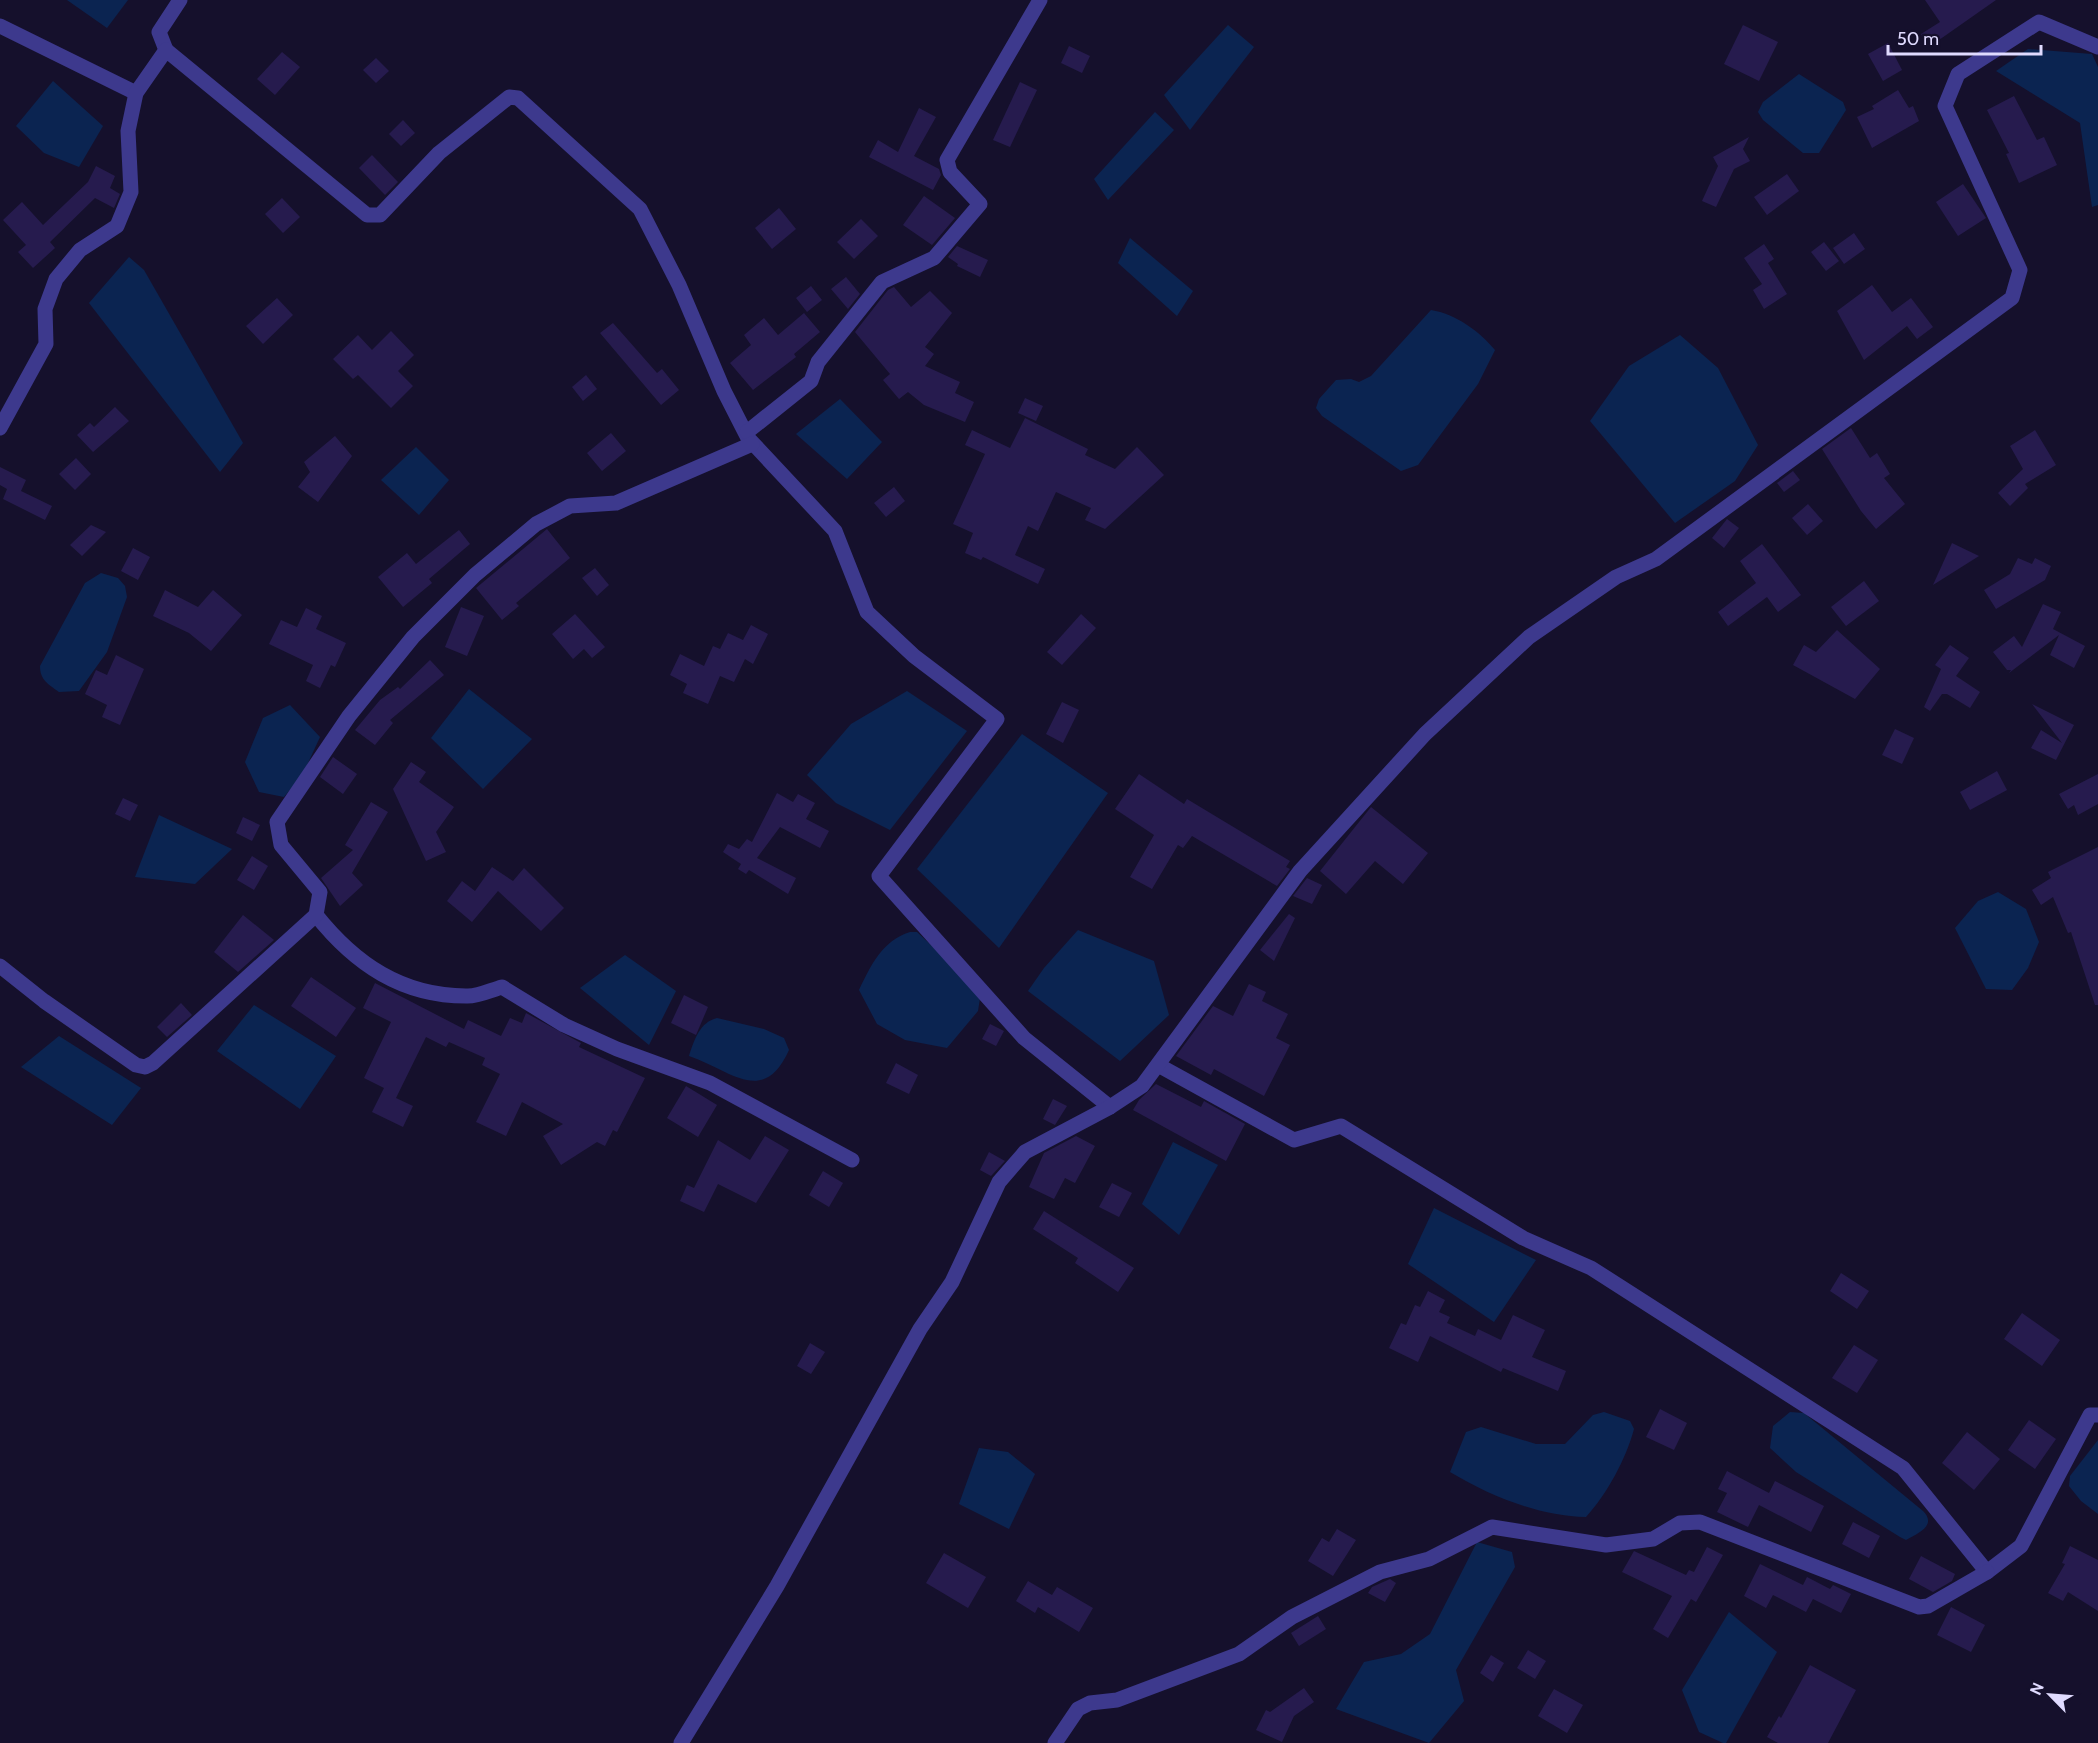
<svg xmlns="http://www.w3.org/2000/svg" width="2098" height="1743" font-family="Cabin,sans-serif">
<style>
.water{fill:#0b2451}
.building{fill:#261b4e}
.lines{fill:none;stroke-linecap:round;stroke-linejoin:round}
.minor{stroke:#3d398d;stroke-width:15}
</style>
<rect width="100%" height="100%" fill="#15102c"/>
<g class="water">
<path d="M67,0H128L107,28Z"/>
<path d="M1228,25L1254,47L1190,130L1164,95Z"/>
<path d="M2028,49L2092,54L2098,67V205L2092,207L2080,123L1996,71Z"/>
<path d="M1799,74L1843,102L1846,110L1819,153H1803L1763,120L1758,112L1763,102Z"/>
<path d="M53,81L103,126L79,167L44,153L16,126Z"/>
<path d="M1155,112L1174,130L1108,200L1094,179Z"/>
<path d="M1130,238L1193,291L1177,316L1118,263Z"/>
<path d="M129,257L144,270L243,443L220,472L89,303Z"/>
<path d="M1431,310C1456,314 1479,331 1495,350L1478,384L1418,465L1401,471L1322,416L1316,408L1319,399L1336,380L1351,379L1359,382L1371,376Z"/>
<path d="M1680,335L1718,368L1758,445L1735,481L1675,523L1590,421L1629,366Z"/>
<path d="M840,399L882,442L847,479L796,434Z"/>
<path d="M416,447L449,480L419,515L381,480Z"/>
<path d="M101,573L118,578L125,586L127,597L107,652L79,691L59,692C48,684 40,680 40,666L85,583Z"/>
<path d="M469,689L532,739L483,789L431,738Z"/>
<path d="M907,691L967,731L890,830L836,803L807,775L851,724Z"/>
<path d="M290,705L320,737L303,774L284,797L259,792L245,762L263,718Z"/>
<path d="M1022,734L1108,793L999,948L917,869Z"/>
<path d="M159,815L232,849L195,884L135,877Z"/>
<path d="M1998,892L2026,909L2039,942L2028,968L2012,990L1986,989L1955,928L1978,901Z"/>
<path d="M1078,930L1154,961L1169,1015L1120,1061L1028,991L1044,968Z"/>
<path d="M910,932H917L981,992L978,1011L947,1048L905,1040L877,1024L859,990C871,965 882,941 910,932Z"/>
<path d="M625,955L676,991L649,1045L580,988Z"/>
<path d="M254,1005L336,1056L300,1109L217,1051Z"/>
<path d="M717,1018L764,1029L784,1038L789,1050C763,1107 731,1070 689,1056C694,1040 700,1022 717,1018Z"/>
<path d="M59,1036L141,1088L112,1125L21,1067Z"/>
<path d="M1173,1142L1218,1165L1179,1235L1142,1204Z"/>
<path d="M1434,1208L1536,1260L1494,1322L1408,1264Z"/>
<path d="M1604,1412L1630,1421L1634,1429C1626,1459 1607,1494 1586,1517C1539,1516 1490,1496 1450,1472L1466,1432L1481,1427L1536,1444H1565L1593,1415Z"/>
<path d="M1790,1412L1804,1413L1923,1511C1937,1525 1919,1533 1906,1540L1900,1537L1796,1472L1770,1448L1773,1426Z"/>
<path d="M2098,1440V1514L2081,1501L2069,1486L2070,1476Z"/>
<path d="M979,1448L1008,1452L1035,1474L1009,1529L959,1504Z"/>
<path d="M1477,1542L1512,1552L1515,1567L1456,1670L1464,1701L1429,1743L1336,1709L1364,1662L1401,1654L1430,1634Z"/>
<path d="M1729,1612L1777,1652L1726,1743H1723L1699,1732L1682,1690Z"/>
</g>
<g class="building">
<path d="M1925,0H1996L1929,47L1921,34L1940,22Z"/>
<path d="M1743,25L1778,42L1759,81L1724,64Z"/>
<path d="M1888,43L1902,70L1883,81L1868,54Z"/>
<path d="M1069,46L1090,56L1082,73L1061,63Z"/>
<path d="M282,52L300,67L275,95L257,79Z"/>
<path d="M376,58L389,71L376,83L363,70Z"/>
<path d="M1020,82L1037,90L1010,147L993,140Z"/>
<path d="M1898,90L1909,108L1913,106L1919,121L1872,148L1857,117L1874,109L1872,106Z"/>
<path d="M2014,96L2037,140L2044,137L2057,165L2019,183L2006,154L2009,153L1987,110Z"/>
<path d="M919,108L936,117L914,156L939,169L941,175L933,190L869,157L878,140L898,152Z"/>
<path d="M403,120L415,133L401,146L389,134Z"/>
<path d="M1749,137L1743,149L1750,161L1734,169L1716,207L1702,201L1718,166L1713,157Z"/>
<path d="M372,155L398,182L385,195L359,168Z"/>
<path d="M96,166L115,176L110,188L120,194L114,208L95,198L50,242L55,248L33,268L18,252L26,245L3,220L22,202L43,225L88,182Z"/>
<path d="M1787,174L1799,191L1767,215L1754,197Z"/>
<path d="M1963,184L1986,218L1958,236L1936,202Z"/>
<path d="M924,196L955,218L932,245L903,225Z"/>
<path d="M282,198L300,217L283,233L265,214Z"/>
<path d="M779,208L796,229L772,249L755,228Z"/>
<path d="M861,219L878,236L854,259L837,242Z"/>
<path d="M1854,233L1865,249L1844,264L1833,248Z"/>
<path d="M1824,242L1839,261L1826,271L1811,252Z"/>
<path d="M1764,244L1774,259L1768,263L1787,294L1764,309L1753,290L1762,284L1744,258Z"/>
<path d="M957,246L988,260L980,277L957,266L958,264L948,257Z"/>
<path d="M846,277L860,294L848,309L831,289Z"/>
<path d="M1872,285L1892,312L1911,298L1933,327L1917,339L1907,326L1864,360L1837,311Z"/>
<path d="M811,286L822,300L807,312L796,298Z"/>
<path d="M894,287L911,307L930,291L952,313L925,347L934,354L925,366L960,382L955,393L974,402L965,422L924,405L908,392L899,399L883,380L890,374L855,332L888,290Z"/>
<path d="M277,298L293,315L263,344L246,326Z"/>
<path d="M804,313L820,332L794,354L796,357L753,390L730,363L751,345L744,335L764,318L778,335Z"/>
<path d="M613,323L657,373L662,369L679,390L661,405L600,333Z"/>
<path d="M391,331L414,355L398,371L413,386L391,408L358,375L353,379L333,359L358,335L372,350Z"/>
<path d="M586,375L597,389L583,401L572,387Z"/>
<path d="M1025,398L1043,406L1036,421L1018,413Z"/>
<path d="M115,407L129,421L93,452L77,435L90,423L94,427Z"/>
<path d="M1025,418L1088,449L1085,455L1115,469L1137,447L1164,475L1105,529L1085,520L1091,508L1056,492L1038,531L1028,526L1015,555L1045,569L1038,584L983,557L981,560L965,553L973,533L953,524L985,454L965,445L972,430L1010,448Z"/>
<path d="M1851,428L1870,458L1877,453L1890,474L1884,478L1905,504L1876,529L1861,511L1822,449Z"/>
<path d="M2035,430L2056,465L2025,484L2028,488L2010,506L1998,493L2023,469L2010,446Z"/>
<path d="M611,433L626,451L602,471L587,453Z"/>
<path d="M335,436L352,456L318,502L298,487L310,472L304,462Z"/>
<path d="M76,458L91,474L75,490L59,474Z"/>
<path d="M0,467L26,480L21,491L52,506L45,520L3,499L7,489L0,485Z"/>
<path d="M1793,471L1800,480L1784,492L1777,483Z"/>
<path d="M894,487L905,501L886,517L874,503Z"/>
<path d="M1808,504L1823,521L1807,535L1792,518Z"/>
<path d="M1727,519L1739,528L1724,548L1712,538Z"/>
<path d="M91,525L106,532L82,556L70,545Z"/>
<path d="M547,529L570,558L516,603L519,606L502,620L476,588Z"/>
<path d="M459,530L470,544L429,579L432,583L403,607L378,577L407,553L416,564Z"/>
<path d="M1952,543L1979,556L1933,585Z"/>
<path d="M1762,544L1801,595L1778,612L1767,597L1728,626L1718,612L1756,583L1740,561Z"/>
<path d="M133,548L150,557L138,580L121,571Z"/>
<path d="M2018,558L2032,564L2035,558L2051,566L2045,580L1996,609L1984,590L2010,574Z"/>
<path d="M595,568L609,585L597,596L582,578Z"/>
<path d="M1864,581L1879,601L1846,626L1831,607Z"/>
<path d="M165,590L198,607L213,590L242,615L211,651L189,633L153,616Z"/>
<path d="M2043,604L2061,612L2053,629L2085,646L2074,668L2050,655L2059,635L2009,673L2011,670H2007L1993,652L2014,636L2022,647Z"/>
<path d="M461,607L484,616L467,656L445,647Z"/>
<path d="M306,608L322,616L316,629L346,643L335,667L331,665L320,688L306,681L313,665L269,644L281,620L297,627Z"/>
<path d="M575,614L605,647L592,658L584,649L573,659L552,634Z"/>
<path d="M1081,614L1096,628L1062,665L1047,652Z"/>
<path d="M751,625L768,634L753,664L745,659L734,682L720,676L708,704L683,693L687,684L670,675L680,654L704,666L713,646L720,649L728,633L743,640Z"/>
<path d="M1837,630L1880,669L1855,699L1793,665L1804,645L1816,652Z"/>
<path d="M1950,645L1969,658L1956,676L1980,692L1970,708L1947,694H1942L1930,711L1924,707L1941,669L1935,665Z"/>
<path d="M116,655L144,669L120,725L102,717L107,705L85,694L96,670L107,675Z"/>
<path d="M430,660L444,675L390,720L393,723L375,745L355,730L380,700L398,687L400,689Z"/>
<path d="M1062,702L1079,710L1063,743L1046,734Z"/>
<path d="M2032,704L2074,725L2056,760L2031,748L2041,730L2062,743Z"/>
<path d="M1895,729L1914,738L1902,764L1882,755Z"/>
<path d="M333,757L357,774L343,794L320,777Z"/>
<path d="M411,762L426,772L419,782L454,807L436,832L446,852L426,861L393,789Z"/>
<path d="M1997,771L2007,790L1970,810L1960,792Z"/>
<path d="M1139,774L1184,804L1187,799L1290,861L1286,867L1290,869L1277,886L1192,836L1183,848L1178,845L1152,889L1130,877L1154,835L1115,809Z"/>
<path d="M2098,774V804L2078,815L2074,805L2068,809L2059,794Z"/>
<path d="M777,793L793,802L798,794L815,803L806,819L829,831L820,848L780,827L757,858L796,878L788,894L749,870L746,874L738,869L741,864L723,852L728,844L739,849L747,839L752,842Z"/>
<path d="M123,798L138,805L130,821L115,814Z"/>
<path d="M371,802L388,812L352,873L363,885L340,906L321,878L353,850L345,845Z"/>
<path d="M1371,807L1428,853L1403,884L1375,861L1346,894L1320,871Z"/>
<path d="M243,817L260,825L252,841L236,833Z"/>
<path d="M2098,847V1005H2095L2071,932L2068,933L2053,897L2041,905L2032,890L2051,878L2048,872Z"/>
<path d="M252,856L268,866L254,890L237,880Z"/>
<path d="M492,867L513,881L524,868L564,908L541,931L498,891L472,922L447,901L462,881L475,891Z"/>
<path d="M1307,878L1322,885L1312,904L1293,896Z"/>
<path d="M1289,914L1295,918L1274,961L1260,950Z"/>
<path d="M243,915L274,940L238,972L214,952Z"/>
<path d="M311,977L356,1008L336,1037L291,1006Z"/>
<path d="M375,983L464,1029L468,1020L501,1036L510,1018L522,1023L526,1013L581,1043L579,1047L645,1078L617,1132L613,1130L605,1146L597,1142L561,1165L543,1136L563,1124L522,1102L506,1136L476,1122L500,1074L482,1065L485,1058L449,1042L446,1047L426,1037L396,1098L413,1106L403,1127L372,1112L384,1088L364,1078L391,1022L363,1008Z"/>
<path d="M1249,984L1266,992L1262,1001L1288,1014L1276,1038L1290,1045L1264,1096L1214,1069L1211,1075L1176,1056L1213,1006L1233,1016Z"/>
<path d="M684,995L708,1007L696,1035L671,1023Z"/>
<path d="M181,1003L192,1015L167,1037L157,1027Z"/>
<path d="M990,1024L1004,1031L996,1046L982,1039Z"/>
<path d="M896,1063L918,1075L909,1094L886,1083Z"/>
<path d="M1156,1084L1201,1107L1204,1101L1245,1124L1226,1161L1133,1110L1139,1100Z"/>
<path d="M686,1086L717,1105L698,1137L667,1118Z"/>
<path d="M1053,1099L1067,1106L1055,1125L1043,1119Z"/>
<path d="M765,1136L789,1150L756,1203L718,1184L704,1212L680,1201L687,1185L694,1188L718,1140L750,1160Z"/>
<path d="M1076,1136L1095,1146L1075,1183L1065,1178L1054,1199L1029,1187L1044,1153Z"/>
<path d="M989,1152L1005,1161L991,1176L980,1170Z"/>
<path d="M823,1171L843,1183L829,1207L809,1195Z"/>
<path d="M1112,1183L1132,1193L1119,1217L1099,1207Z"/>
<path d="M1044,1211L1134,1268L1118,1292L1075,1263L1078,1258L1033,1229Z"/>
<path d="M1841,1273L1869,1291L1857,1309L1830,1291Z"/>
<path d="M1428,1291L1445,1300L1439,1312L1450,1317L1447,1323L1475,1336L1478,1329L1501,1340L1513,1315L1545,1330L1532,1357L1566,1371L1558,1391L1503,1368L1501,1372L1430,1336L1418,1362L1389,1348L1401,1323L1406,1325L1415,1305L1420,1307Z"/>
<path d="M2022,1313L2060,1340L2042,1366L2004,1339Z"/>
<path d="M810,1343L825,1352L811,1374L797,1366Z"/>
<path d="M1854,1345L1878,1360L1857,1393L1832,1378Z"/>
<path d="M1660,1409L1687,1423L1674,1450L1646,1437Z"/>
<path d="M2029,1420L2056,1439L2035,1469L2008,1450Z"/>
<path d="M1967,1432L2000,1459L1974,1490L1942,1463Z"/>
<path d="M1727,1471L1769,1493L1775,1481L1824,1506L1811,1532L1759,1505L1748,1527L1717,1512L1727,1493L1718,1489Z"/>
<path d="M1853,1522L1880,1536L1869,1558L1842,1544Z"/>
<path d="M1337,1529L1356,1540L1333,1576L1308,1561L1322,1538L1329,1542Z"/>
<path d="M2070,1546L2098,1560V1611L2068,1592L2063,1601L2048,1593L2065,1564L2062,1563Z"/>
<path d="M1707,1547L1723,1555L1696,1602L1691,1599L1668,1638L1653,1629L1672,1596L1622,1572L1634,1551L1686,1575L1689,1570L1694,1572Z"/>
<path d="M944,1553L986,1577L968,1608L926,1583Z"/>
<path d="M1921,1556L1955,1574L1952,1581L1933,1592L1909,1579Z"/>
<path d="M1760,1564L1803,1585L1807,1577L1830,1589L1833,1585L1851,1594L1841,1613L1813,1599L1806,1612L1773,1595L1766,1608L1744,1596Z"/>
<path d="M1390,1579L1396,1583L1385,1602L1368,1593L1372,1587Z"/>
<path d="M1028,1581L1052,1595L1057,1587L1093,1608L1079,1632L1038,1607L1035,1613L1016,1601Z"/>
<path d="M1951,1607L1985,1625L1971,1652L1937,1635Z"/>
<path d="M1318,1616L1326,1629L1299,1646L1291,1633Z"/>
<path d="M1528,1650L1546,1661L1535,1679L1517,1668Z"/>
<path d="M1491,1655L1504,1663L1493,1682L1480,1673Z"/>
<path d="M1810,1665L1856,1690L1828,1743H1778L1767,1737L1779,1716L1781,1718Z"/>
<path d="M1304,1688L1314,1702L1294,1716L1282,1742L1256,1730L1266,1710L1270,1712Z"/>
<path d="M1554,1689L1583,1705L1567,1733L1538,1716Z"/>
</g>
<g class="lines">
<g class="minor">
<path d="M0,26L136,93"/>
<path d="M166,50L159,32L180,0"/>
<path d="M0,428L46,344L45,309L56,279L80,250L117,226L131,192L128,131L136,93L166,50L367,215H380L439,153L509,97L518,98L640,209L679,285L724,391L748,438L835,531L867,612L914,656L997,719L879,876L1024,1038L1110,1107"/>
<path d="M747,432L811,381L818,362L882,282L934,258L980,204L950,172L947,160L1040,0"/>
<path d="M316,915C355,964 402,996 466,996C477,997 491,990 502,987L564,1025L617,1049L710,1083L852,1160"/>
<path d="M0,966L44,1001L136,1065L145,1067L153,1063L316,915L320,892L281,845L277,822L349,716L413,637L475,575L536,524L570,506L616,503L752,444"/>
<path d="M1158,1065L1294,1140L1341,1126L1523,1238L1591,1268L1903,1468L1987,1572L2021,1546L2090,1415H2098"/>
<path d="M681,1743L777,1586L920,1329L952,1282L999,1182L1025,1152L1110,1107L1142,1086L1300,871L1425,734L1529,637L1616,577L1656,559L2012,298L2020,270L1945,106L1958,74L2039,22L2098,47"/>
<path d="M1055,1743L1078,1709L1090,1703L1117,1700L1239,1654L1292,1617L1380,1572L1429,1559L1492,1527L1606,1545L1653,1539L1680,1523L1700,1522L1919,1607L1928,1606L1987,1572"/>
</g>
</g>
<g transform="translate(2050 1695) rotate(295)" stroke="#15102c" stroke-width="4.5" paint-order="stroke">
<path d="M0-4.5L10 22L0 15L-10 22Z" fill="#e0dbff"/>
<text y="-9" font-size="16" font-weight="bold" text-anchor="middle" fill="#e0dbff">N</text>
</g>
<path d="M1888 45v9h153v-9" fill="none" stroke="#e0dbff" stroke-width="3"/>
<text x="1897" y="45" font-size="18" fill="#e0dbff" stroke="#15102c" stroke-width="4.5" paint-order="stroke">50 m</text>
</svg>
